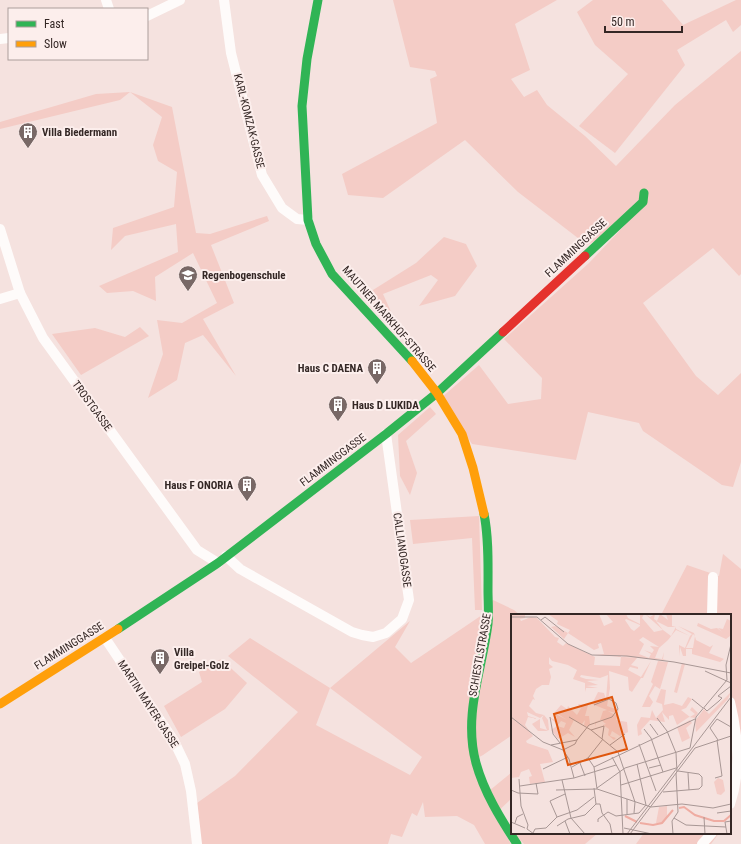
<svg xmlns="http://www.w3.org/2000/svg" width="741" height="844" font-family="'Roboto Condensed',sans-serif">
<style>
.green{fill:#f4ccc6;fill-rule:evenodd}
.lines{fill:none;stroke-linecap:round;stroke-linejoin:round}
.street{stroke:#fefbfa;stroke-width:10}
.fast{stroke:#30b455;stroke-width:9}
.slow{stroke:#ff9f0a;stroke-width:9}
.jam{stroke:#e5322d;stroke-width:9}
.labels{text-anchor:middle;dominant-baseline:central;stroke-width:4;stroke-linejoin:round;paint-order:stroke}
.street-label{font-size:11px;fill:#342725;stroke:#fceeec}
.poi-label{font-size:11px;font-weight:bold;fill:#342725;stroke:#fceeec;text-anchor:start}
.inset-river{fill:none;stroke:#efaca2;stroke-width:2}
.inset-road{fill:none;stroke:#a89795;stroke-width:1}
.view{fill:#df560d;fill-opacity:0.15;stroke:#df560d;stroke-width:2}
.inset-edge{fill:none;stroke:#342725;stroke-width:2}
</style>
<rect width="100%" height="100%" fill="#f5e2df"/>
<g class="green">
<path d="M393,0H557L515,24L530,70L511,79L524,97L537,90L547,105L585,136L616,166L675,105L741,51V274L739,276L713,248L643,303L696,376L718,395L741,373V462L733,487L722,485L643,431L639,423L588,412L576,460L472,444L441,398L479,365L508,404L541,399L542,378L504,339L589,263L625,225L587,245L518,192L465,140L383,198L348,195L342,174L437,123L430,79L437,76L435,71L410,67Z"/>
<path d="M593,0H662L683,25L736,0H741V25L733,32L726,20L677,50L685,65L615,153L579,126L628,74L595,45L577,12Z"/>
<path d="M130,92L120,100L0,129V122L96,94L130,92L172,107L196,233L210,234L267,216L269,221L211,245L234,303L203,319L236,376L203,335L185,343L177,380L148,398L163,354L157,320L182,323L217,303L193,253L155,277L156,301L133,291L107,293L99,286L178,252L176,224L125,236L111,250L113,228L174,207L177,172L158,161L153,145L162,117Z"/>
<path d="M444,237L466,244L477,266L455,296L419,306L438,280L431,275L383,294L401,334L365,295L416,263Z"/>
<path d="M140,327L149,336L81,375L52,334L95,328L125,337Z"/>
<path d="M430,407L436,414L406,441L417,473L410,495L400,476L398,435Z"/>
<path d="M479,516L482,610H475L472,538L413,544L410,520Z"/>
<path d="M723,554L741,569V754L730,762V615H661L687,565L719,576Z"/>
<path d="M493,600L514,610L520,615H512V735L483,755L472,761L484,795L512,772V798L494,815L511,844H485L474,825L457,816L425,817L423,802L417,816L412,813L402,837L391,834L388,844H201L197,803L235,776L298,712L228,656L250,638L330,688L410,621L395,647L411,663L482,615ZM330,688L422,757L410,775L316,725Z"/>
<path d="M221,659L247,683L225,709L181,737L164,706L202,682L199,672Z"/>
<path d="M519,833H598L585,844H524L516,835Z"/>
<path d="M644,833H719L711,844H636Z"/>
</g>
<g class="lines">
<g class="street">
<path d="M106,0L109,9"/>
<path d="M224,0L231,53L262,175L282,208L297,219L308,220"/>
<path d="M147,16L180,0"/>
<path d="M0,39L9,38"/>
<path d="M0,229L20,293L43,338L197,550L218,563"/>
<path d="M0,299L20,293"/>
<path d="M226,556L240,569L352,632L362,635L373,637L386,633L402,619L409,600L386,434"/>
<path d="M712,615L713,577"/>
<path d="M105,638L174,741L185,764L191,791L197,844"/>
<path d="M730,702C738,735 741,772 730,804"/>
<path d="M702,844L712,833"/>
</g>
<g class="fast">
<path d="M318,0L307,59L302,106L308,220L316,244L332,274L412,361"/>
<path d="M585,256L643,202L644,193"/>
<path d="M484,514C489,538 488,566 488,590C488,601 489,613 488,624C482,671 463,715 476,763C484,792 500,818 517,844"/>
<path d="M118,629L218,563L386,434L437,393L503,332"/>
</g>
<g class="slow">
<path d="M412,361L437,393L462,434L473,468L484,514"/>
<path d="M0,704L118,629"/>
</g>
<path class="jam" d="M503,332L585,256"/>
</g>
<defs>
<g id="building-pin" transform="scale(1)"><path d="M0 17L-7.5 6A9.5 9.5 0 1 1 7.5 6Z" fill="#786866" stroke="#fceeec"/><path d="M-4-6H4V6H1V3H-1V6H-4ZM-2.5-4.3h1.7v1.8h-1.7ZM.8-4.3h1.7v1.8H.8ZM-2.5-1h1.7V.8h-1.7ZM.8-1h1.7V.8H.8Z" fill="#fff"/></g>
<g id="school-pin" transform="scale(1)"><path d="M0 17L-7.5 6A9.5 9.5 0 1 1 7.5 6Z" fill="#786866" stroke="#fceeec"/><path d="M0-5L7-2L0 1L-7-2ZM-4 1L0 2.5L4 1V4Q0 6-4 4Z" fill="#fff"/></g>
</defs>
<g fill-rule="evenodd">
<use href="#building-pin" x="28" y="132"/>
<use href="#school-pin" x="188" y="275"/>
<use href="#building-pin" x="377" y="368"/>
<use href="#building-pin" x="338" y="405"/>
<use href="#building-pin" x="247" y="485"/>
<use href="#building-pin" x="160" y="658"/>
</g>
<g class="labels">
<g class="street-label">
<text transform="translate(249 121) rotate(76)">KARL-KOMZAK-GASSE</text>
<text transform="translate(576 248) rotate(-43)">FLAMMINGGASSE</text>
<text transform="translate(389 319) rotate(49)">MAUTNER MARKHOF-STRASSE</text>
<text transform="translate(92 406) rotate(54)">TROSTGASSE</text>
<text transform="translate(333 460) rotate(-37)">FLAMMINGGASSE</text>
<text transform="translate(402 550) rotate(82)">CALLIANOGASSE</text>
<text transform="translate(69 646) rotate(-32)">FLAMMINGGASSE</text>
<text transform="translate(480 655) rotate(-80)">SCHIESTLSTRASSE</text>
<text transform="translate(148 704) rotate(57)">MARTIN MAYER-GASSE</text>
</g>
<g class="poi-label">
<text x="42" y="132">Villa Biedermann</text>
<text x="202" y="275">Regenbogenschule</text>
<text x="363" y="368" text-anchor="end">Haus C DAENA</text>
<text x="352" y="405">Haus D LUKIDA</text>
<text x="233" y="485" text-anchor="end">Haus F ONORIA</text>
<text x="174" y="652">Villa<tspan x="174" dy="13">Greipel-Golz</tspan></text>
</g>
</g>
<g transform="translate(511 614)">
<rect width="220" height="220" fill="#f5e2df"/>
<path d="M0,0L14,1V4L9,5L10,7L20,3L26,4L44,23L48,24L46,28L52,32L55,29L84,43L83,51L109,52L110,42L126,44L120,51L127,53V55L119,53L117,56L130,63L140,47L132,64H130L121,78L118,76L117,63L98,57L99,74L96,92L107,96L105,99L97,97L104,101L108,95L105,106L116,108L117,118L109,122L101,117L99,122L105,124L103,126L97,121L98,115L92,111L95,110L90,106L85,108V113L84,108L89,106L92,97L96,96L81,90L87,78L93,79L95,85L97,61L89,64L70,61L69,63L75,65L88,66L76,67L87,71L75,72L87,74H75L74,78V69L62,65L66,56L57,51L41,47L38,43V50L42,53L38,55L40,63L38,71H31L25,75L22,82L24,86L22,85L18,92L25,99L33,101L29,104L16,98L17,102L27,105L17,103L14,111L22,122L15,127L16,129L37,136L42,148L29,150L34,168L19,170L18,163L21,162L18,155L10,158L8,163L0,164ZM37,0H88L93,12L102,8L95,0H115L117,4L129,10V0H133L131,4L143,18L152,16L160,22L165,13H157L145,7L152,16L134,0L139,3L144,0L143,5L146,7L149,0L157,6L155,0H161V12L165,13V15L179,22L181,20L167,12L183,19L185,26L199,33L202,31L198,39L213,45L209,48L181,40V35H175V42H172L169,33L168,42V31L174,34L179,22L165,16L157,26L148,34L144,44L151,45L153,38L152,45L155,46L85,41L93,40L90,29L87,30L88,34L83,36L57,19L53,25L40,13L44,12L57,19L59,16L46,10L47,7ZM115,5L129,11V12L123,17L120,15L114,6ZM182,20L184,22L182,34H175ZM132,23L148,33L139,32L143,36L141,39L133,36L140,40L138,44L128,40L133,30L128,26ZM216,5L220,7V23L219,26V22L215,25L186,12L187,9L200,15L206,14L211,18L207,14L212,15ZM147,47L157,48L149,75L144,72L138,82L142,88L139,93H131L142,70L140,68ZM171,49L174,50L166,79L163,78ZM150,75L155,76L153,91L162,89L171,92L177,83L181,85L175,94L170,96L179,103L184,100L179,96L181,93L187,99L184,104L178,103L166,111L162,101L158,102V106L151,98L154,108L139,106L130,116L131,120L127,122L126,111L130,103L139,104L141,96L145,104L152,96L151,90L145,88ZM220,78L217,85L185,118L184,107L193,95L198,100ZM67,90L77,91L74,102H78L79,110L76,113L73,111L74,106L71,110L63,106L58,116L64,123L57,119L47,125L40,116L46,112L53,114L55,109L50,107L47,111L38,103L44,106L46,104L43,99L56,106L44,98L50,91L56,95L57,92L66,101L70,94ZM33,101L37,106L38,116L35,117H27L21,110L29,105V114L36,116L31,104ZM179,106L181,109L175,114L179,124L171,128L166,113ZM207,164L212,166L214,177L210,181L206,180L203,168ZM156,192V204L152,209H145L148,193Z" fill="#f4ccc6" fill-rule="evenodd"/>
<path class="inset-river" d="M168,194L173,193L184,201L203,207H213L220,201M114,202L126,208M129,209L142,211L151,209L162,196"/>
<path class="inset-road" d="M0,3H26L57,30L81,41L116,42L163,48L220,59M30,6L34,3L53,18M194,57L220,69M181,85L192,94M208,87L211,84L207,82L220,72M193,94L196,97L208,87M0,103L32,128L52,136L58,145L63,164M39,103L42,120L49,129M58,103L80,116L107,138L124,188L123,199M146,104L156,117L165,139L166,158M139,110L147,121M133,115L140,124L152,158M80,116L93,112L91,125M207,126L199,114L206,105L220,113M128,130L145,177M40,131L66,126L78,111L101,103L107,95L105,89L98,85L83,91M99,131L114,120M179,134L185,103L216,66L215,51L220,30M52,136L64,130L66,126M101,143L109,158L112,220M77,144L83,153L86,175M69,149L74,162M61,153L77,144L92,125M83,153L184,105M138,154L150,151M32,155L57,143M177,159L178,176M204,164L211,162L206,126M8,165L10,192L17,211M51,166L60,204M110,171L165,154M9,172L63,164L105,151M83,174L85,190H89L91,199L99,210L101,220M86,174L114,154L179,134M0,176L7,179L27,180L25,169M45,176L86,175L140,193L171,190L202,194L220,190M152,178L188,175L191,172V163L188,160L167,157M206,199L220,197M116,200V185M46,203L39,187L54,180M193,203L194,220M60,204L74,220M163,204L175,211L215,213M54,207L59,220M0,208L14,214M87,208V205L97,198L105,202L128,199L135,191L126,150M4,209L6,203L12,200M17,211L16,215L23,220M46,212L57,205L74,201L85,190M113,214L141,220M22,219L24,215L35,214L46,203L66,196L83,183M116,220L220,83M119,220L184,134L220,122M162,220L161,207L167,198L165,159M216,220L214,208L220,207"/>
<path class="view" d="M101,83L116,135L57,151L43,100Z"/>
<rect width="220" height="220" class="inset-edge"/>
</g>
<rect x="8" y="8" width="140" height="52" fill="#fceeec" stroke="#ac9e9c"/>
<rect x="16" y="21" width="20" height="6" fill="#30b455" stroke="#ac9e9c"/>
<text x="44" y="28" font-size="12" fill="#342725">Fast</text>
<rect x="16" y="41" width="20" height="6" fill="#ff9f0a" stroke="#ac9e9c"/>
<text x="44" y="48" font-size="12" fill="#342725">Slow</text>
<path d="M605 26v6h77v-6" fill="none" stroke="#342725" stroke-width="2"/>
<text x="611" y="26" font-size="12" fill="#342725" stroke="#fceeec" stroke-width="3" paint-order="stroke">50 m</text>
</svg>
